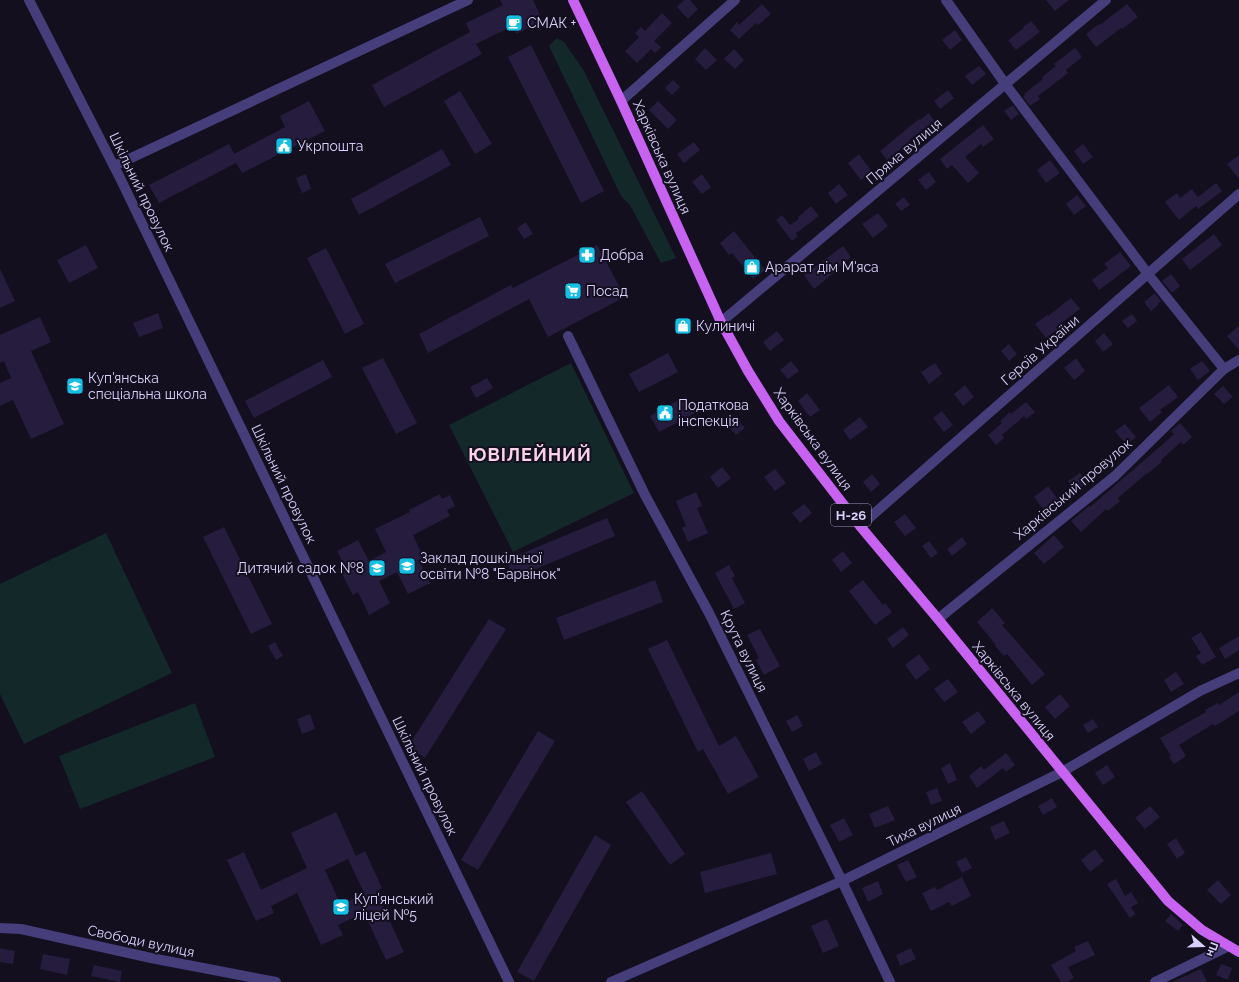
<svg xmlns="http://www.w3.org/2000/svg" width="1239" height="982" font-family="Raleway,sans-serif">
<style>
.green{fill:#122829}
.building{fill:#261c3e;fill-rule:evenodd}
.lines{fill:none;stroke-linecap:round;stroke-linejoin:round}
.minor{stroke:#453e7a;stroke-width:10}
.major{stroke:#c762f1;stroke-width:10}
.labels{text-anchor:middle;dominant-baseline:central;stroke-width:4;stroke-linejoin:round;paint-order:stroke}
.shield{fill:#130f1f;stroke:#9e97b9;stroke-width:1}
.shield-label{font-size:13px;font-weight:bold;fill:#d9d1fb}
.poi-label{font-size:14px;fill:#d9d1fb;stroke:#130f1f;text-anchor:start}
.street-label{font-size:14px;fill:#d9d1fb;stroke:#130f1f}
.district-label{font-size:18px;font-weight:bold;letter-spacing:1px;fill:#fbd3e9;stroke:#130f1f}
</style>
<rect width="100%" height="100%" fill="#130f1f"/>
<g class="green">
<path d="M557,38L564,42L584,71L676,258L661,263L630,205L621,196L549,46Z"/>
<path d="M571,363L634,493L513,552L449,425Z"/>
<path d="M106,533L172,673L24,744L0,694V584Z"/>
<path d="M195,703L215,757L80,809L59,756Z"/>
</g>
<g class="building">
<path d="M500,0H533L543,21L516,34L513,26L476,44L482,54L384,107L372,85L470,32L466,23L503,5Z"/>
<path d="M684,0H690L698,9L688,19L677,7Z"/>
<path d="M1046,0H1069L1055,11Z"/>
<path d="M762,4L771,14L758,25L756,23L739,39L730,30L737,22L739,25Z"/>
<path d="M1127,4L1138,17L1122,29L1121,28L1096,47L1086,34L1099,24L1100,25Z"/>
<path d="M662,13L672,23L654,41L661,47L655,53L651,49L637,63L625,51L639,37L635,33L641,27L645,31Z"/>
<path d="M1031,21L1040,32L1016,50L1008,40L1024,28L1023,27Z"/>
<path d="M955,30L962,40L950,50L942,40Z"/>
<path d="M531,45L604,191L581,203L508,57Z"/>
<path d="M705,48L717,60L706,70L695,59Z"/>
<path d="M1075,48L1082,57L1066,70L1068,73L1038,96L1040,99L1030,106L1023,97L1025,96L1024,94L1043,79L1042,77L1056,66L1054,64Z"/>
<path d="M734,49L744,60L735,69L724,59Z"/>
<path d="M979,66L986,74L972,85L965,76Z"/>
<path d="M673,80L680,87L672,95L665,88Z"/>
<path d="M948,90L954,98L940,109L934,101Z"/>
<path d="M460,91L492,144L475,154L444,101Z"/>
<path d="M309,101L325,131L242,173L236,163L159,203L149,185L229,144L234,154L285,127L280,116Z"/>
<path d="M658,101L677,120L668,129L649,110Z"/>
<path d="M1013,105L1019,114L1011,120L1004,111Z"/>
<path d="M929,113L934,121L909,140L910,141L887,160L880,151L919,119L920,120Z"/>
<path d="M983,125L994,139L983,147L981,144L965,157L979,173L968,183L952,165L947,169L940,159Z"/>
<path d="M694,142L700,150L684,163L677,154Z"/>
<path d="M1083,144L1093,157L1083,164L1074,151Z"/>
<path d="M442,149L451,165L359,215L351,199Z"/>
<path d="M859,154L872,172L861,180L848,163Z"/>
<path d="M1239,155V179L1227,164Z"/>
<path d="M1050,160L1060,173L1046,183L1037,170Z"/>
<path d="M929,172L936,182L926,190L918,180Z"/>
<path d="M306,174L311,189L302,193L296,178Z"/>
<path d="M702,174L711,187L702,194L692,182Z"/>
<path d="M1216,183L1222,191L1198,209L1196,206L1179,220L1165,202L1177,193L1180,198L1192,189L1198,197Z"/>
<path d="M839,184L848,195L836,204L828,193Z"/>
<path d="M1077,195L1086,206L1074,215L1066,204Z"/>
<path d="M904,197L910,205L901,211L895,204Z"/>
<path d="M811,206L819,216L796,233L798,236L792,241L776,220L782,215L790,225L799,219L798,217Z"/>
<path d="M878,213L888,226L873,238L862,224Z"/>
<path d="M480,217L489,236L395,283L385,264Z"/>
<path d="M526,222L533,234L524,239L517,228Z"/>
<path d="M734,231L765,270L753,279L732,253L729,255L720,243Z"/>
<path d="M1214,234L1222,245L1190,270L1182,259Z"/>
<path d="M86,245L98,268L69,283L57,260Z"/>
<path d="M597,245L625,297L548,337L529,299L428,353L419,334L511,285L513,288Z"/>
<path d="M843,246L851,257L835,269L836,271L814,289L804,275Z"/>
<path d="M326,248L364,324L345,334L307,258Z"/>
<path d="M1120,252L1131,266L1099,290L1092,280L1108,268L1104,264Z"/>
<path d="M0,269L15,301L0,308Z"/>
<path d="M1171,274L1180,286L1172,293L1162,281Z"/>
<path d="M1155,293L1161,301L1158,304V305L1151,311L1144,302Z"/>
<path d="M1071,298L1080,309L1056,327L1058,329L1046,338L1035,324L1047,315L1048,316Z"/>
<path d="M158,313L163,328L139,337L133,323Z"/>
<path d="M1132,314L1137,321L1128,328L1122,321Z"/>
<path d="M40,317L51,342L31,351L64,424L31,439L13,400L0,406V383L11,378L4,361L0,363V335Z"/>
<path d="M1239,326V350L1227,336Z"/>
<path d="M777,331L784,340L770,351L763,342Z"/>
<path d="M1104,333L1113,344L1103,352L1095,341Z"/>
<path d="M1009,344L1017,354L1009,361L1001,351Z"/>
<path d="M668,353L678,372L639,392L629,374Z"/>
<path d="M383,358L417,423L396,434L362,368Z"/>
<path d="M1076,358L1085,371L1074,380L1064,368Z"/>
<path d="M323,360L332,377L254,418L245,401Z"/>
<path d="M791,361L799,371L788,379L780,370Z"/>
<path d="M1202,361L1210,371L1198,380L1190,369Z"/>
<path d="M935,363L942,374L929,384L921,372Z"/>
<path d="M487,378L493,388L476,398L470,387Z"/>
<path d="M965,385L974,397L963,406L954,394Z"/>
<path d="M1169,385L1178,397L1160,410L1162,412L1150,422L1139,408Z"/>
<path d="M1223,386L1233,397L1224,404L1214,394Z"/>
<path d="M807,393L820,410L810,417L798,401Z"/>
<path d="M686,396L695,413L659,432L650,416Z"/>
<path d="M1026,402L1035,412L1026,419L1024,416L1002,435L1004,438L996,445L988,435L1002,423L1000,421L1010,412L1011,414Z"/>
<path d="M942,411L953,425L944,432L933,418Z"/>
<path d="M860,417L868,427L850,440L843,430Z"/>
<path d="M737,419L745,428L736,435L728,426Z"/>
<path d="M1180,423L1192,437L1183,445L1181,442L1161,460L1162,462L1147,474V473L1118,498L1120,501L1108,511L1106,509L1081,532L1071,521L1089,506L1090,507L1163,444L1174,434L1171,431Z"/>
<path d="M1125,424L1136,437L1126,445L1115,431Z"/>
<path d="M722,467L731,478L718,488L710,477Z"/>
<path d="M775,469L786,483L775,491L764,477Z"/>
<path d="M1080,473L1087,482L1076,491L1068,481Z"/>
<path d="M872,474L880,484L871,492L863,482Z"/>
<path d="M1048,486L1060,502L1046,513L1034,497Z"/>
<path d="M696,492L702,506L697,508L708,533L688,542L682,528L686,526L676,501Z"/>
<path d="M440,494L442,499L450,495L455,506L447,510L450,516L413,535L424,559L419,561L430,583L408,594L397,572L379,581L390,603L369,615L358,592L353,595L342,574L347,571L337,551L358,540L369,561L386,552L375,529L410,512L409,510Z"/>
<path d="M804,504L812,513L800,523L792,513Z"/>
<path d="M905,514L916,528L905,536L894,522Z"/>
<path d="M607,518L615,536L514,578L506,560Z"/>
<path d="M224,527L272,624L251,634L203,537Z"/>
<path d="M1054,535L1064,547L1044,564L1034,553Z"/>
<path d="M962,537L967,544L952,556L947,549Z"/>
<path d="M929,541L938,553L931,558L922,546Z"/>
<path d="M843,551L852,563L841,572L832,560Z"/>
<path d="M729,565L735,576L732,578L745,603L734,609L715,573Z"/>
<path d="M655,580L663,602L564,640L556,618Z"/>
<path d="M863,580L883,605L885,603L892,612L875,625L849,591Z"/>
<path d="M992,608L1005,623L1002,625L1045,674L1032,685L1007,654L1004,656L995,646L996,645L977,622Z"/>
<path d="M489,619L506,629L425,758L408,747Z"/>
<path d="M903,627L909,635L893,648L887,639Z"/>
<path d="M760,629L780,666L764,675L756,660L759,658L747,635Z"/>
<path d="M1201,632L1216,657L1202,665L1196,656L1201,653L1191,638Z"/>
<path d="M1239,636V650L1225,659L1219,648Z"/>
<path d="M667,640L719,746L736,736L759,777L728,794L703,749L698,752L648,649Z"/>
<path d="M275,642L283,656L276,660L268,646Z"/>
<path d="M919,654L930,669L916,680L905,665Z"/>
<path d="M1176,672L1184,684L1171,692L1164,680Z"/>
<path d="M948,679L958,692L944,702L934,689Z"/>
<path d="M1239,692V711L1215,726L1213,724L1179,745L1186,756L1174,764L1169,757L1171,756L1160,738L1206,712L1205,710L1218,703L1219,705Z"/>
<path d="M1060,694L1070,706L1055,719L1045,707Z"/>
<path d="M978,711L986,722L971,734L962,722Z"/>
<path d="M310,714L315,729L302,734L297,719Z"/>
<path d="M797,715L803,726L792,732L786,721Z"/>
<path d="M1093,719L1098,727L1088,733L1083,725Z"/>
<path d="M538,731L555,741L478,870L461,860Z"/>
<path d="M816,752L822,764L809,771L803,759Z"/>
<path d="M1006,753L1015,765L1006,772L1003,768L977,788L969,776L981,766L984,770Z"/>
<path d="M950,763L957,780L948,784L941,768Z"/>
<path d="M1107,765L1115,777L1103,785L1095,773Z"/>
<path d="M937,788L942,801L931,805L926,792Z"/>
<path d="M642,791L685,854L670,865L626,802Z"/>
<path d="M1052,798L1057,807L1043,815L1038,806Z"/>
<path d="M888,806L895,820L875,828L869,814Z"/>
<path d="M1150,806L1160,817L1145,829L1135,818Z"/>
<path d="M336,812L356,856L365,851L382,888L376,891L404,952L386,960L364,913L338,925L343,935L321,945L297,893L271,906L274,913L256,921L227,860L244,852L261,890L307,868L291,833ZM348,859L364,893L341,905L325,870Z"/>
<path d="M844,818L853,835L839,842L830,825Z"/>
<path d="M1004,821L1010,833L995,840L990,827Z"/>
<path d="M595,835L611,845L534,981L517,972Z"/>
<path d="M1176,838L1185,853L1177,859L1167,844Z"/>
<path d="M1095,849L1104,861L1090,872L1081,860Z"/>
<path d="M771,853L777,874L705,893L700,872Z"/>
<path d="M966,857L972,868L962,873L956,862Z"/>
<path d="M908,860L917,877L906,882L897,865Z"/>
<path d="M962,877L971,896L952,906L949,902L931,911L922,893L935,887L937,890Z"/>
<path d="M1116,879L1125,896L1131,892L1138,903L1131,907L1135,914L1130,918L1107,884Z"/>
<path d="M1218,880L1231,895L1221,904L1207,890Z"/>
<path d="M878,881L883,894L868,902L862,888Z"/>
<path d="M1171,914L1183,925L1178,931L1165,921Z"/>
<path d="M827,919L839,946L823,953L811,926Z"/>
<path d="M1088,941L1095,955L1068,967L1074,978L1067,982H1061L1051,965L1076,951L1074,947Z"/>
<path d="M0,948L15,951L13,964L0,962Z"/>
<path d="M911,948L916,959L900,966L896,955Z"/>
<path d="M43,954L70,959L67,975L40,969Z"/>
<path d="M1221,964L1232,968L1228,980L1216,975Z"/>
<path d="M94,965L122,971L120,982L91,976Z"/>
<path d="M1201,969L1207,982H1172Z"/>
</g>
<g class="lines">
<g class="minor">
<path d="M29,0L120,178L509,982"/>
<path d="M946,0L1006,85L1148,274L1224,369"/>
<path d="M621,101L735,0"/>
<path d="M114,166L468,0"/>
<path d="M721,322L1106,0"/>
<path d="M568,336L645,495L709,613L842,881L890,982"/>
<path d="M860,526L1239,194"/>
<path d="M938,619L1115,476L1224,369L1239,360"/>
<path d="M0,928L21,929L151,958L276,982"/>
<path d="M611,982L842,881L1062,772L1200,691L1239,673"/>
<path d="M1155,982L1229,946"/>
</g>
<path class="major" d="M573,0L621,101L721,322L748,371L779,421L860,526L938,619L1168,901L1202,930L1239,952"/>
</g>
<defs>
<g id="cafe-square" transform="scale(0.9)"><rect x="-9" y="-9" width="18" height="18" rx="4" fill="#15bee3" stroke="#130f1f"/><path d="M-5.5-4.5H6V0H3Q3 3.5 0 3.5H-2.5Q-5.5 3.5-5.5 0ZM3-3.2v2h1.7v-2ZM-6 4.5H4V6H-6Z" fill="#fff"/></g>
<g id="civic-square" transform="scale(0.9)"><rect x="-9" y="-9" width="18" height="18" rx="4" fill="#15bee3" stroke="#130f1f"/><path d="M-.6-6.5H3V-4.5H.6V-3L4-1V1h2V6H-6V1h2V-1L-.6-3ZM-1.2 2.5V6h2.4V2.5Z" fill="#fff"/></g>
<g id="pharmacy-square" transform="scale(0.9)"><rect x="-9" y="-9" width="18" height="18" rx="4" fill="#15bee3" stroke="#130f1f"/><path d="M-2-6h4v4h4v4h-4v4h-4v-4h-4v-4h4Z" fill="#fff"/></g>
<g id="shop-square" transform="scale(0.9)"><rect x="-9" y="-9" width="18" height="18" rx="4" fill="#15bee3" stroke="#130f1f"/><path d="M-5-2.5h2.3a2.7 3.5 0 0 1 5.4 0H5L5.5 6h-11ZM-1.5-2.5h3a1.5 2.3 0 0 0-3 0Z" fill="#fff"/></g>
<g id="supermarket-square" transform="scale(0.9)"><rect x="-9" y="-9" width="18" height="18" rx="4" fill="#15bee3" stroke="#130f1f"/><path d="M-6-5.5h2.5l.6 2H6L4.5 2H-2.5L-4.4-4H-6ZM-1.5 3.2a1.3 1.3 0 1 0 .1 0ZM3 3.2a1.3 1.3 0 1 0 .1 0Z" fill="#fff"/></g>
<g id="school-square" transform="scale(0.9)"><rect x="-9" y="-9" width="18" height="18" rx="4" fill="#15bee3" stroke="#130f1f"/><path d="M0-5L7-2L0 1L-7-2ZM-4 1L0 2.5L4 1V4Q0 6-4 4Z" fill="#fff"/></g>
</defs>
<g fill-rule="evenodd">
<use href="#cafe-square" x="514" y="23"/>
<use href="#civic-square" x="284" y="146"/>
<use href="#pharmacy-square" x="587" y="255"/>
<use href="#shop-square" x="752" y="267"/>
<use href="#supermarket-square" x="573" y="291"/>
<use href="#shop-square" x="683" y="326"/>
<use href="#school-square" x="75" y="386"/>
<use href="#civic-square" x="665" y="413"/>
<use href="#school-square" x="407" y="566"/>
<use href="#school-square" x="377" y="568"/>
<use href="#school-square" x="341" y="907"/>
</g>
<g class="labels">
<rect class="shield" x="831" y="504" width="40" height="22" rx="3"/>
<g class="shield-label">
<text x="851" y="515">Н-26</text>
</g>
<g class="poi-label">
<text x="527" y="23">СМАК +</text>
<text x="297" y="146">Укрпошта</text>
<text x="600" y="255">Добра</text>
<text x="765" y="267">Арарат дім М'яса</text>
<text x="586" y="291">Посад</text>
<text x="696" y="326">Кулиничі</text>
<text x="88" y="378">Куп'янська<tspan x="88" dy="16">спеціальна школа</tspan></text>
<text x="678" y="405">Податкова<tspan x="678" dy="16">інспекція</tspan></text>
<text x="420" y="558">Заклад дошкільної<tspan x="420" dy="16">освіти №8 "Барвінок"</tspan></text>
<text x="364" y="568" text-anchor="end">Дитячий садок №8</text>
<text x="354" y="899">Куп’янський<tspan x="354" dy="16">ліцей №5</tspan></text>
</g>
<g class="street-label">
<text transform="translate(904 151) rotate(-40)">Пряма вулиця</text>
<text transform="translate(662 157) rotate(66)">Харківська вулиця</text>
<text transform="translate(142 192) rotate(64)">Шкільний провулок</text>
<text transform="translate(1040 350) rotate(-41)">Героїв України</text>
<text transform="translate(813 439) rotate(54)">Харківська вулиця</text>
<text transform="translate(284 484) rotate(64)">Шкільний провулок</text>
<text transform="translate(1073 489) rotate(-40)">Харківський провулок</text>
<text transform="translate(744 651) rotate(64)">Крута вулиця</text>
<text transform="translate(1014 691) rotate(51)">Харківська вулиця</text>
<text transform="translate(425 776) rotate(64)">Шкільний провулок</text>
<text transform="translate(924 825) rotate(-26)">Тиха вулиця</text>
<text transform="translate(141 941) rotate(12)">Свободи вулиця</text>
</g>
<g class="district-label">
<text x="530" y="454">ЮВІЛЕЙНИЙ</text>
</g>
</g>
<g transform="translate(1203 946) rotate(110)" stroke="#130f1f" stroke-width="3" paint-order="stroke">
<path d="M0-3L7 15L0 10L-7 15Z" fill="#d9d1fb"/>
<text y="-6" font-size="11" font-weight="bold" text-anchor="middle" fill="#d9d1fb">Пн</text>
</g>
</svg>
